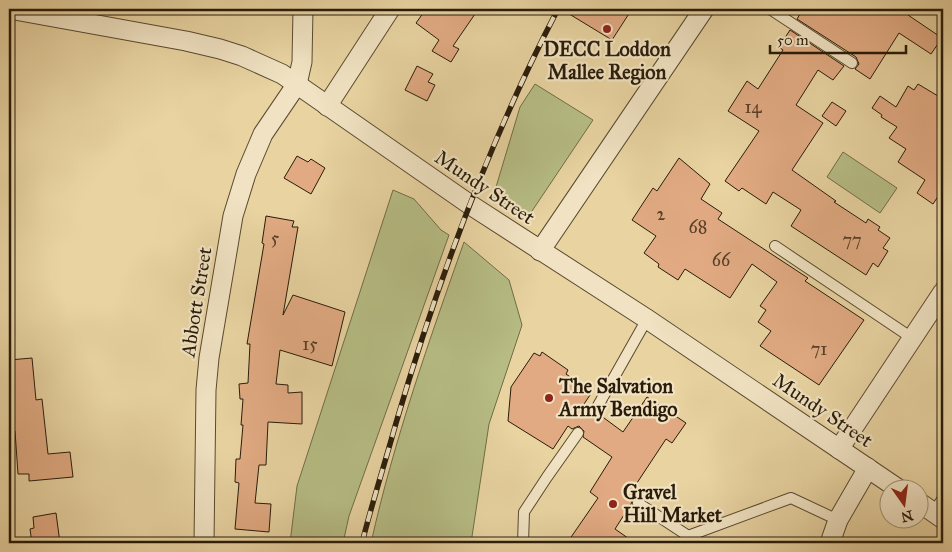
<svg xmlns="http://www.w3.org/2000/svg" width="952" height="552" font-family="'IM FELL Great Primer',serif">
<style>
.green{fill:#b6bc84;stroke:#706c47}
.building{fill:#e1aa82;stroke:#291c0a}
.lines{fill:none;stroke-linecap:round;stroke-linejoin:round}
.service-casing{stroke:#594a30;stroke-width:12}
.minor-casing{stroke:#594a30;stroke-width:21}
.service{stroke:#f0e2c2;stroke-width:10}
.minor{stroke:#f0e2c2;stroke-width:19}
.rail-casing{stroke:#291c0a;stroke-width:5.5}
.rail{stroke:#f0e2c2;stroke-width:4;stroke-dasharray:11;stroke-linecap:butt}
.poi-dot{fill:#8f2418;stroke:#f0e2c2;stroke-width:2}
.labels{text-anchor:middle;dominant-baseline:central;stroke-width:4.5;stroke-linejoin:round;paint-order:stroke}
.number-label{font-size:18px;fill:#574028}
.poi-label{font-size:20px;font-weight:bold;fill:#291c0a;stroke:#f0e2c2;text-anchor:start}
.street-label{font-size:20px;fill:#291c0a;stroke:#f0e2c2}
</style>
<rect width="100%" height="100%" fill="#e8d3a1"/>
<filter id="stains"><feTurbulence type="fractalNoise" baseFrequency=".004" numOctaves="4"/><feColorMatrix values="0 0 0 0 .2 0 0 0 0 .09 0 0 0 0 .02 0 0 0 .5 -.17"/></filter>
<radialGradient id="worn" r=".72"><stop offset=".6" stop-color="#630" stop-opacity="0"/><stop offset="1" stop-color="#630" stop-opacity=".3"/></radialGradient>
<g class="green">
<path d="M535,84L593,120L528,217L493,197L520,107Z"/>
<path d="M843,152L897,188L880,213L827,177Z"/>
<path d="M393,190L414,199L441,230L449,235L349,516L343,543H290L297,486Z"/>
<path d="M464,242L509,280L522,325L489,424L471,543H371C394,440 429,341 464,242Z"/>
</g>
<g class="building">
<path d="M426,9H467L475,14L453,46L459,49L451,62L432,51L439,40L416,23Z"/>
<path d="M561,9H632L612,40Z"/>
<path d="M803,9H912L908,15L942,38L931,54L899,33L870,79L855,69L859,64L856,57L797,19Z"/>
<path d="M790,30L844,66L833,80L818,70L796,105L823,123L792,170L836,201L834,202L866,223L868,219L880,227L878,230L890,238L883,248L888,251L878,267L873,263L866,275L791,226L801,210L773,192L766,204L742,188L739,191L725,181L759,131L728,111L747,81L758,89L783,50L779,47Z"/>
<path d="M417,66L433,74L428,82L435,85L427,101L405,90Z"/>
<path d="M918,84L943,99V189L933,204L917,193L925,180L898,162L906,149L889,138L897,127L881,117L882,115L872,108L880,96L896,107L908,86L914,90Z"/>
<path d="M832,102L846,111L836,126L822,116Z"/>
<path d="M297,156L308,162L311,159L325,168L311,194L284,178Z"/>
<path d="M679,158L710,184L701,199L722,213L718,219L808,278L805,281L864,320L819,385L760,346L771,331L758,322L766,310L760,306L777,282L752,264L730,298L685,269L678,280L658,267L659,264L644,253L656,236L632,220L653,188L657,191Z"/>
<path d="M266,216L294,221L292,227H298L283,315L293,295L345,312L332,366L280,350L276,384L288,385V393L302,392V424L268,422L266,465H259L255,503L271,504L269,532L235,529L239,483L235,482L236,459H240L243,425H241L243,399H240L239,384L248,383L250,344H247L264,244L262,243Z"/>
<path d="M542,352L568,370L566,374L592,392L584,404L589,408V414L592,417L596,418L600,415L623,432L647,397L686,423L672,443L666,439L631,492L637,496L633,499L631,504L615,529L635,543H567L598,498L590,492L612,457L583,437L584,431L579,426L572,429L568,426L553,449L508,421L511,387L534,353L540,356Z"/>
<path d="M32,358L36,400L42,399L48,454L70,452L73,477L29,481V474H18L15,431L10,432L9,422V360Z"/>
<path d="M56,513L60,543H32L30,529L34,528L33,517Z"/>
</g>
<g class="lines">
<g class="service-casing">
<g id="service">
<path d="M770,9L852,63"/>
<path d="M775,246L912,338"/>
<path d="M595,411L647,319"/>
<path d="M638,503L699,543"/>
<path d="M934,512L943,498"/>
<path d="M688,536L791,498L838,520"/>
<path d="M523,543L524,512L547,477L578,433"/>
</g>
</g>
<g class="minor-casing">
<g id="minor">
<path d="M9,9L186,41L220,49L242,56L282,74L469,204L647,319L900,490"/>
<path d="M327,106L390,9"/>
<path d="M540,251L704,9"/>
<path d="M839,449L943,292"/>
<path d="M920,503L943,519"/>
<path d="M204,543L206,390L209,358L233,216L246,174L263,134L297,84L302,62L303,9"/>
<path d="M830,543L838,520L868,468"/>
</g>
</g>
<use href="#service" class="service"/>
<use href="#minor" class="minor"/>
<g class="rail-casing">
<path id="rail" d="M362,543C372,503 385,463 396,423C438,280 489,141 558,9"/>
</g>
<use href="#rail" class="rail"/>
</g>
<g class="poi-dot">
<circle cx="607" cy="29" r="5"/>
<circle cx="549" cy="398" r="5"/>
<circle cx="613" cy="504" r="5"/>
</g>
<g class="labels">
<g class="number-label">
<text x="753" y="107">14</text>
<text x="661" y="214">2</text>
<text x="698" y="227">68</text>
<text x="275" y="238">5</text>
<text x="852" y="240">77</text>
<text x="721" y="260">66</text>
<text x="310" y="344">15</text>
<text x="819" y="349">71</text>
</g>
<g class="poi-label">
<text x="607" y="49" text-anchor="middle">DECC Loddon<tspan x="607" dy="23">Mallee Region</tspan></text>
<text x="559" y="386">The Salvation<tspan x="559" dy="23">Army Bendigo</tspan></text>
<text x="623" y="492">Gravel<tspan x="623" dy="23">Hill Market</tspan></text>
</g>
<g class="street-label">
<text transform="translate(485 187) rotate(34)">Mundy Street</text>
<text transform="translate(196 302) rotate(-81)">Abbott Street</text>
<text transform="translate(823 410) rotate(34)">Mundy Street</text>
</g>
</g>
<rect width="952" height="552" fill="none" stroke="#e8d3a1" stroke-width="30"/>
<rect x="10" y="10" width="932" height="532" fill="none" stroke="#291c0a" stroke-width="2.5"/>
<rect x="15" y="15" width="922" height="522" fill="none" stroke="#291c0a"/>
<g transform="translate(904 504) rotate(166)"><circle r="24" fill="#f0e2c2" stroke="#a09378"/>
<path d="M0-4L9 19L0 12L-9 19Z" fill="#8f2418"/>
<text y="-8" font-size="14" font-weight="bold" text-anchor="middle" fill="#291c0a">N</text>
</g>
<path d="M770 45v8h136v-8" fill="none" stroke="#291c0a" stroke-width="2.5"/>
<text x="777" y="45" font-size="15" fill="#291c0a" stroke="#f0e2c2" stroke-width="4" paint-order="stroke">50 m</text>
<rect width="100%" height="100%" filter="url(#stains)"/>
<rect width="100%" height="100%" fill="url(#worn)"/>
</svg>
